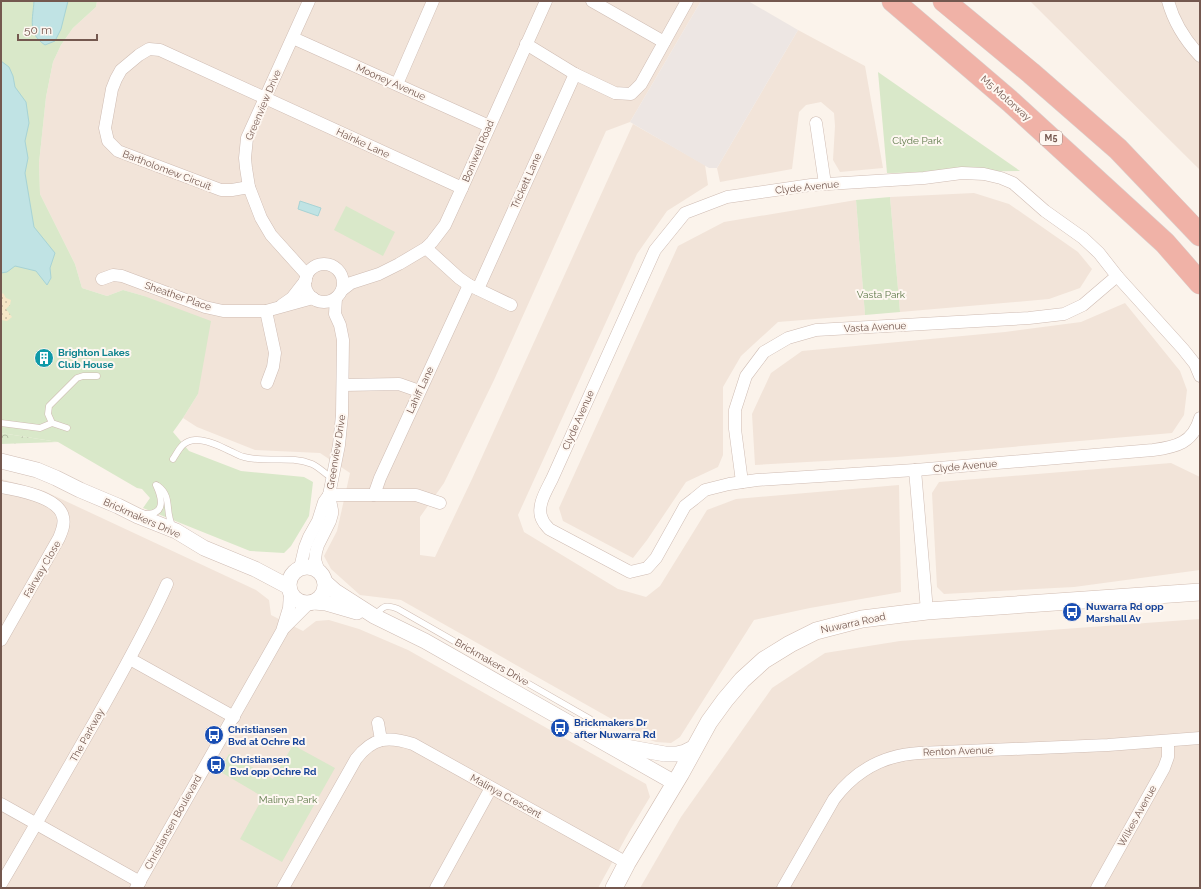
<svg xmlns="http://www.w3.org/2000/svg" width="1201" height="889" font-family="Raleway,sans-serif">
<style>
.residential{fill:#f2e4d9}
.industrial{fill:#ede6e3}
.green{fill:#d9e8c9}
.forest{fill:url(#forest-crowns)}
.sand{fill:url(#sand-dots)}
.water{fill:#c0e3e4;stroke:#a7d3d5}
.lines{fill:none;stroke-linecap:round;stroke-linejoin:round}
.service-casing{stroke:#cfbcb3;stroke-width:7}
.minor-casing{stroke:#cfbcb3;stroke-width:13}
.tertiary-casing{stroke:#cfbcb3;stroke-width:16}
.secondary-casing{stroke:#d1bcb1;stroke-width:18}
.motorway-casing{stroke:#d8d0ce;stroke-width:23}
.service{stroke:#fff;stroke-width:6}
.minor{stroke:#fff;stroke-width:12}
.tertiary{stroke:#fff;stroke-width:15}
.secondary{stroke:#fff;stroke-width:17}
.motorway{stroke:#f0b2a7;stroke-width:22}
.labels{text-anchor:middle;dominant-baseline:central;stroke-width:4;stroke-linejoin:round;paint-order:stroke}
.shield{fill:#fef7f1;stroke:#9d8880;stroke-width:1}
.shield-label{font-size:9px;font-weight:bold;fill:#74584f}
.street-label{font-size:10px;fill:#74584f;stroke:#fef7f1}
.park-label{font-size:10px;fill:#5c7848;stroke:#fef7f1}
.culture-label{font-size:10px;font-weight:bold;fill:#0d838f;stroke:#fef7f1;text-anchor:start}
.transit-label{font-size:10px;font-weight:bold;fill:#164399;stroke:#fef7f1;text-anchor:start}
</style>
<defs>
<pattern id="forest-crowns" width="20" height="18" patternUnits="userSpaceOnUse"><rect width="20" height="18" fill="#d9e8c9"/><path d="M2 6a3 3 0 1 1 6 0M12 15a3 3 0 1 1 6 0" fill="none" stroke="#b5bfa6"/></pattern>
<pattern id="sand-dots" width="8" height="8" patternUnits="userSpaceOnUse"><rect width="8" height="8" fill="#f7e7c8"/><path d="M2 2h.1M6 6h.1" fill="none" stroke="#cdbea5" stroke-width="1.8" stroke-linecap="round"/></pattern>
</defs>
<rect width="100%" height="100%" fill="#fbf3eb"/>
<g class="residential">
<path d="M97,1H701L630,122L606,131L494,380L444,483L420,517V555L435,557L472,479L633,124L705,165L708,185L667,211L637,254L518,515L524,532L618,589L646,597L660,586L707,510L736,499L899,485L901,592L810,608L754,620L680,737L671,743L656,742L647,739L401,600L360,595L331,569L324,556L337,531L350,473L320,453L255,450L197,427L183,418L198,394L144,296L123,290L107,296L82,288L75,264L40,194L39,163L46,97L53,62L61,45L73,28L96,7Z"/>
<path d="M1030,1H1200V170Z"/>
<path d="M798,30L865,66L883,168L840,172L833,160L835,126L834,113L821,102L806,105L799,112L792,169L720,182L717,168Z"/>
<path d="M974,193L1009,204L1078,252L1092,269L1080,288L1049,299L900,312L890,197Z"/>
<path d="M856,200L865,315L778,322L741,356L723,387V455L718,467L686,482L647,540L633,558L563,521L559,508L678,246L724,222Z"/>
<path d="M1125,303L1180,371L1187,390L1184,415L1172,433L897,457L755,465L752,414L771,373L802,351L1005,332L1081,322Z"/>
<path d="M1171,463L1200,477V570L1074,587L944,594L937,587L932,493L939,482Z"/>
<path d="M1,479L44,491L256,590L269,600L271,615L303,631L316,621L329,620L359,629L408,650L646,784L650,797L630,830L598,888H1Z"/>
<path d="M1200,619V888H640L681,817L772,688L825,653L900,641Z"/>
</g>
<path class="industrial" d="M701,1H748L798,30L717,168H709L630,122Z"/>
<g class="green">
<path d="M1,1H97L96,7L73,28L61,45L53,62L46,97L39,163L40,194L75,264L82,288L107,296L123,290L144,296L211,321L198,394L183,418L173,432L189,451L241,471L304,477L313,482L309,516L291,546L284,553L250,551L143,508L150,498L142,489L137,488L58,442L1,433Z"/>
<path d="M878,72L1020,171L887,173Z"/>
<path d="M890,197L900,312L865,315L856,200Z"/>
<path d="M346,206L395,232L383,256L334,230Z"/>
<path d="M293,745L335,768L282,862L240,839L263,797L219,771L229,754L273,779Z"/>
</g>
<path class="forest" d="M1,433L58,442L1,444Z"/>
<path class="sand" d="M3,293L6,298L11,300L10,305L6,309L12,317L7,321L1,320V295Z"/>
<g class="water">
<path d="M34,1H68L61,29L55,41L45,45C27,33 33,19 34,1Z"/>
<path d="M1,61L9,67L13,76L15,87L26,102L29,123L25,141L28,158L25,173L34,227L55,253L50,268L51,278L47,285L36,271L15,266L7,272L1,273Z"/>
<path d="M300,201L321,208L318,216L298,209Z"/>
</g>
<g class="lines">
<g class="service-casing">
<g id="service">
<path d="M1,423L40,428L52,423"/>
<path d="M67,428L52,423L48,414L49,406L77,378L83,376H97"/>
<path d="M173,459C179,450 182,441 195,440C206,439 220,446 230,451C235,453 239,456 244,457C266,463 290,455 312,464C319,467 325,474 332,478"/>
<path d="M158,486C173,497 164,512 173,527"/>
<path d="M146,514C166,514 162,498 156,485"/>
<path d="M375,615C384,606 385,604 398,609L590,719L597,729L599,736"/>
</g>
</g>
<g class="minor-casing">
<g id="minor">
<path d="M592,1L664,42"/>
<path d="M1168,1C1174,23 1185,40 1200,56"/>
<path d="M293,38L489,126"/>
<path d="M526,44L575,74L615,93L631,94L641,84L687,1"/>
<path d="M397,84L433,1"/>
<path d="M816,123L825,184"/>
<path d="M249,187L232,190H221L118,151L108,141L105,128L112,89L116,79L121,70L139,55L149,49L160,50L462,188"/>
<path d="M426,248L459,278L469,285L511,305"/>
<circle cx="324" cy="283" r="19"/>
<path d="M307,275L271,235L261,218L249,187L246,168L245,158L247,138L309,1"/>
<path d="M102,279L113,275L122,276L205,307L223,311H266L313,298"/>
<path d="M478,289L575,74"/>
<path d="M342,290L351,283L379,274L399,264L426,248L432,242L445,225L462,188L546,1"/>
<path d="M282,305L292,298L306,280"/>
<path d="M266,311L275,353L273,367L267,383"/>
<path d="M1200,376L1195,364L1183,349L1117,276L1099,253L1083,238L1045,211L1013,183L1001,178L984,174L962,173L924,178L811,185L727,197L685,213L655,250L552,479C546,491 535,508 543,521C544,524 547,526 549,529L630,572L647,568L656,558L685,506L694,499L705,490L729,484L757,480L915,470L1153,450C1176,447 1193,443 1200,418"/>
<path d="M343,385L399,384L419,391"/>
<path d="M915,470L927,611"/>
<path d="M742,482L735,429V410L746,376L764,352L788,338L816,330L1029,318L1064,314L1083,305L1117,276"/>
<path d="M1,487C18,490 59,497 63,517C65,524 62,531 59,538L1,640"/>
<path d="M329,495H416L440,503"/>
<path d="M374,495L380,478L469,285"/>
<path d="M300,568L305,547L309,537L318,521L324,502L329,495"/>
<path d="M319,572L315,560L316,552L318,545L330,521L332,514V510L329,495L339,445L342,415L343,340L340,325L335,314L336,298"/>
<path d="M284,628L309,603"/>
<path d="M130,659L234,717"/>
<path d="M378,723L381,740"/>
<path d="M1,804L140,882"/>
<path d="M1,884C33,830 64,775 95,721C120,676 146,631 167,584"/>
<path d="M136,888L282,631L289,608L290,593"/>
<path d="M283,888L356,759C373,737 388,736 413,744L627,863"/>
<path d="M436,888L491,788"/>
<path d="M783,888L834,799C855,771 884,755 919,753L1108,745L1200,738"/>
<path d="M1097,888L1164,768L1168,757V741"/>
</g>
</g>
<g class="tertiary-casing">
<g id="tertiary">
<path d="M1,461L37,470L56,478L80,490L118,506L138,516L176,531L204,548L255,569L289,587"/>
<circle cx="307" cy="585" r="18"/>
<path d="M325,582L335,591L374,616L425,641L675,783"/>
<path d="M314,602L326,603L357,612"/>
<path d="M615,745L665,754H677L685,752L695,747"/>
</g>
</g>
<g class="secondary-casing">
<path id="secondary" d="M614,888L627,863L681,773L709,722L725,700L742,680L764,660L790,644L816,631L862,619L927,611L1200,592"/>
</g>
<g class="motorway-casing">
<g id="motorway">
<path d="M893,1L1011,102L1165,243L1200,283"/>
<path d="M944,1L1031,73L1118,149L1200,235"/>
</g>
</g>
<use href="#service" class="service"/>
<use href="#minor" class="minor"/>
<use href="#tertiary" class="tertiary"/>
<use href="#secondary" class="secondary"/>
<use href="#motorway" class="motorway"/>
</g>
<defs>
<g id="building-disc" transform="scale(1)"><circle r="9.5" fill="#0f9aa8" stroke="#fef7f1"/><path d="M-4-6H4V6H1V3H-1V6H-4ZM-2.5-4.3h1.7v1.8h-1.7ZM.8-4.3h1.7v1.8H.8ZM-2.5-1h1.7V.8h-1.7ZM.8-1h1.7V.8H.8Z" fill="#fff"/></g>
<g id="bus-disc" transform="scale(1)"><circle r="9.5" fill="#1a4fb4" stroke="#fef7f1"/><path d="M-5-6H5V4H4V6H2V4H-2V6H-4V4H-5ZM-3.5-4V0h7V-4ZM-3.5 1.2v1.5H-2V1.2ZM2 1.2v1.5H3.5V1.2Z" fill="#fff"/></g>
</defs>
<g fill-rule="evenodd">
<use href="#building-disc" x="44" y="358"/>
<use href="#bus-disc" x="1072" y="612"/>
<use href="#bus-disc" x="560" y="728"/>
<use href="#bus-disc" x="214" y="735"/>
<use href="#bus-disc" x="216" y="765"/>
</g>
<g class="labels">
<rect class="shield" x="1040" y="131" width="22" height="14" rx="3"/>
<g class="shield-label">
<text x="1051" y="138">M5</text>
</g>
<g class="street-label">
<text transform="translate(391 82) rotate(24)">Mooney Avenue</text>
<text transform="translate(1006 98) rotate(41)">M5 Motorway</text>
<text transform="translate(263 105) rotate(-67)">Greenview Drive</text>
<text transform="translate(363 143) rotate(25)">Hainke Lane</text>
<text transform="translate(478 151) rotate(-67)">Boniwell Road</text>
<text transform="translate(167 170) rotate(21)">Bartholomew Circuit</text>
<text transform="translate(526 181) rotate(-66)">Trickett Lane</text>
<text transform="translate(807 187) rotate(-6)">Clyde Avenue</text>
<text transform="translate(178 296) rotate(19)">Sheather Place</text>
<text transform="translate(875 327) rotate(-3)">Vasta Avenue</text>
<text transform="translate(420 390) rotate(-65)">Lahiff Lane</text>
<text transform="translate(578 420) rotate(-66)">Clyde Avenue</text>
<text transform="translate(336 452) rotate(-81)">Greenview Drive</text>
<text transform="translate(965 466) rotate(-5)">Clyde Avenue</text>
<text transform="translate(142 518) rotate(24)">Brickmakers Drive</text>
<text transform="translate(42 569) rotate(-60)">Fairway Close</text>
<text transform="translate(853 623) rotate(-12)">Nuwarra Road</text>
<text transform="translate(492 662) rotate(30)">Brickmakers Drive</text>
<text transform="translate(87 735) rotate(-61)">The Parkway</text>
<text transform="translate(958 751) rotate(-2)">Renton Avenue</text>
<text transform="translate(506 796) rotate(29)">Malinya Crescent</text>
<text transform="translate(1137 816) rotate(-61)">Wilkes Avenue</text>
<text transform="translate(173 822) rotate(-61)">Christiansen Boulevard</text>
</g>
<g class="park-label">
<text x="917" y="140">Clyde Park</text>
<text x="881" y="294">Vasta Park</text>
<text x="288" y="799">Malinya Park</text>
</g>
<g class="culture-label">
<text x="58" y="352">Brighton Lakes<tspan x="58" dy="12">Club House</tspan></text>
</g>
<g class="transit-label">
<text x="1086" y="606">Nuwarra Rd opp<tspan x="1086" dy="12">Marshall Av</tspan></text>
<text x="574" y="722">Brickmakers Dr<tspan x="574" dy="12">after Nuwarra Rd</tspan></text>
<text x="228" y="729">Christiansen<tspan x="228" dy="12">Bvd at Ochre Rd</tspan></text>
<text x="230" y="759">Christiansen<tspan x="230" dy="12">Bvd opp Ochre Rd</tspan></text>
</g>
</g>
<rect width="1201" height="889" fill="none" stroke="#74584f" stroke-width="4"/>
<path d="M18 34v6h79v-6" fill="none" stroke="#74584f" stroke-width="2"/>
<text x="24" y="34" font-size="12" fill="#74584f" stroke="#fef7f1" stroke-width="3" paint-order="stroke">50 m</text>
</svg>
